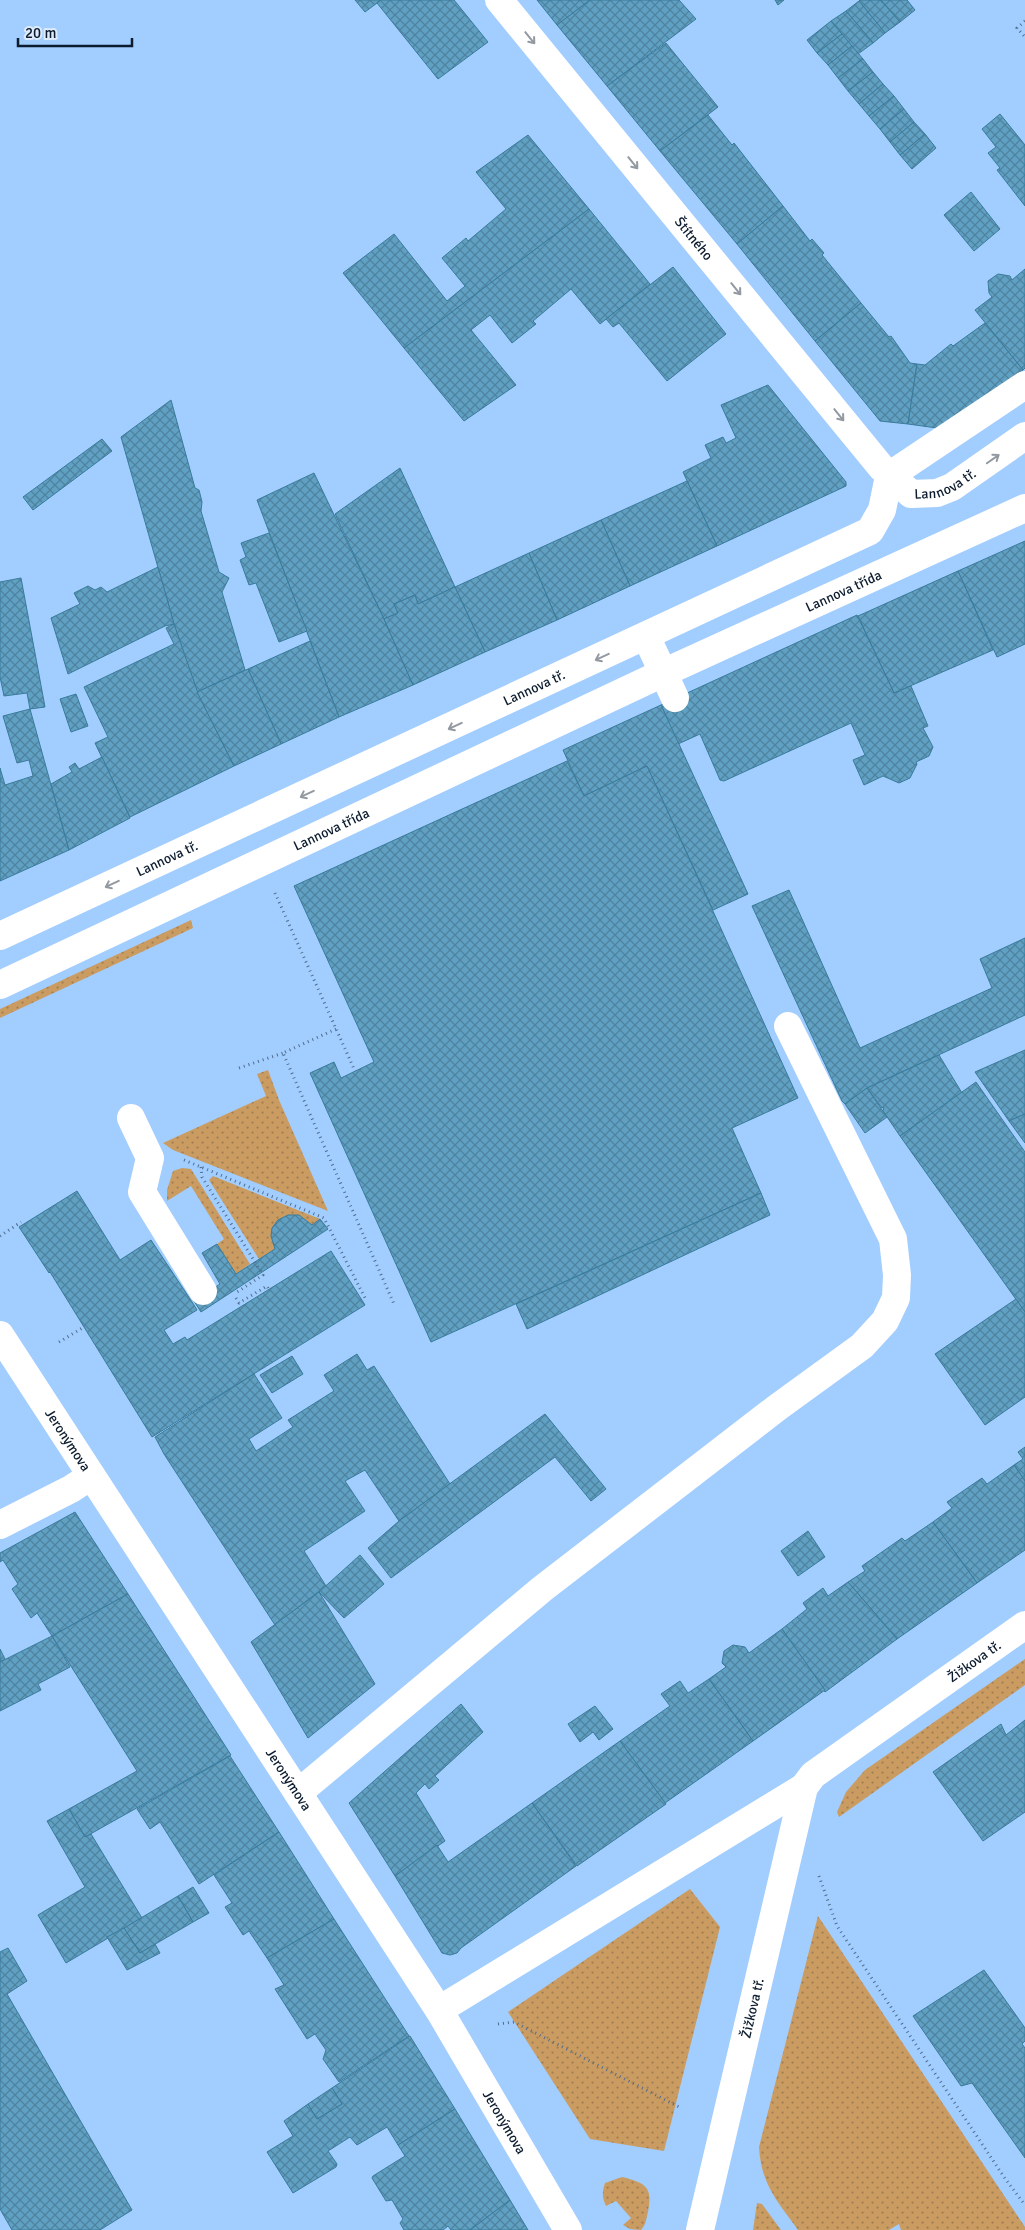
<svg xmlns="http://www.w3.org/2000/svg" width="1025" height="2230" font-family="Signika,sans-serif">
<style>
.grass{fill:url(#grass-dots)}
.building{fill:url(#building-cross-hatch);stroke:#397b9b}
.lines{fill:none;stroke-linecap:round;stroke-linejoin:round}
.path{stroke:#506d8d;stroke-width:3;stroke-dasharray:1 4;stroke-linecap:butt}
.minor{stroke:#fff;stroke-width:28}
.oneway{stroke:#9299a1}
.labels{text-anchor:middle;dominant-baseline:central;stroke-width:4;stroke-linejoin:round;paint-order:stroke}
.street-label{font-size:14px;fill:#0c1c2e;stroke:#deebfb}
</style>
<defs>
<pattern id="grass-dots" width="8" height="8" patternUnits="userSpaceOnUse" patternTransform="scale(1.25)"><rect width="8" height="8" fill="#ca9c62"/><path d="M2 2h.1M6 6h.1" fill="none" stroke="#a27e51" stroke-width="1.8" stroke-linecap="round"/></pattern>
<pattern id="building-cross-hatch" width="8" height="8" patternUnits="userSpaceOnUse" patternTransform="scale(1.25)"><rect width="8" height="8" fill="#60a1c3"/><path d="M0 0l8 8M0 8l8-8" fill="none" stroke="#4e829f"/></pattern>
</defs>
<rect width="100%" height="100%" fill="#a2cdff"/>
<g class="grass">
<path d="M191,920L193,928L0,1018V1009Z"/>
<path d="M268,1070L279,1100L328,1211L173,1150L163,1143L266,1096L257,1074Z"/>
<path d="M182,1168L191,1169L250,1264L236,1274L217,1244L224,1239L191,1186L167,1201V1190L173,1171Z"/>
<path d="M213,1176L320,1219L312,1225L299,1215C278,1216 266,1228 275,1249L259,1259L209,1180Z"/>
<path d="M1025,1659V1685L839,1817L837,1812L846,1792L865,1770Z"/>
<path d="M690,1889L720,1927L664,2151L590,2139L508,2012Z"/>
<path d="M818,1916L1025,2227V2230H901L899,2224L889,2230H798C777,2201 761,2184 759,2147Z"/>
<path d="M622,2177C646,2183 653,2187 648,2212C646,2219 646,2225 641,2230L630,2229L623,2225L631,2218L616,2201L606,2206C602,2197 602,2192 605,2183Z"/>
<path d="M757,2203L762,2204L781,2230H753Z"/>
</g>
<g class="building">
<path d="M355,0H381L365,12Z"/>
<path d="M381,0H454L488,42L438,79L377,3Z"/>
<path d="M537,0H590L557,25Z"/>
<path d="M590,0H679L696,19L607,86L557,25Z"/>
<path d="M775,0H784L778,5Z"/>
<path d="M860,0H881L900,22L885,33L859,1Z"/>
<path d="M881,0H907L915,10L900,22Z"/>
<path d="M859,1L885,33L873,43L846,11Z"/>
<path d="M846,11L873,43L858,54L831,21Z"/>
<path d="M831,21L842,34L817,53L807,40Z"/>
<path d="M842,34L852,46L828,65L817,53Z"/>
<path d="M666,43L718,107L660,151L607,86Z"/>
<path d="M852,46L863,59L838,78L828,65Z"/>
<path d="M863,59L873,72L848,91L838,78Z"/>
<path d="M873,72L883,84L859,104L848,91Z"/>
<path d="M883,84L894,96L869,116L859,104Z"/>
<path d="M894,96L904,109L880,129L869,116Z"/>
<path d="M904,109L914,122L890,142L880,129Z"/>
<path d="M1000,114L1025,145V206L997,170L1000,168L988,153L996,147L982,129Z"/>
<path d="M708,115L732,145L734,143L783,206L737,244L660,151Z"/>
<path d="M914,122L925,134L900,155L890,142Z"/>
<path d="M925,134L936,148L912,169L900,155Z"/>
<path d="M528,135L589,209L404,348L343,273L394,234L447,301L465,286L442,258L466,238L468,241L506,209L476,172Z"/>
<path d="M971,192L1000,229L974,251L944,215Z"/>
<path d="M783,206L810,241L812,239L824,253L822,255L861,303L815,341L737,244Z"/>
<path d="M589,209L650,284L600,324L571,289L533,321L536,324L512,343L490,315L471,330L516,385L464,421L404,348Z"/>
<path d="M673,267L726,334L667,381L619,323L613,327L606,319Z"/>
<path d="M1025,269V368L1023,370L975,310L992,297L989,293L988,281L998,274L1010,276L1012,280Z"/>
<path d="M861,303L889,337L891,336L910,363L917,364L908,424L880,421L815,341Z"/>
<path d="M985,323L1023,370L937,428L908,424L917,364L925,365L951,344L953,346Z"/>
<path d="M768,385L846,482V486L717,546L683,472L711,458L705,445L723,437L726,443L736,438L721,405Z"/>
<path d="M171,400L195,488L199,490L202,502L201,511L219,572L229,578L222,592L245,670L197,692L174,624L121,437Z"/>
<path d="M102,439L112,451L33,510L23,497Z"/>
<path d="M400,468L455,587L418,604L415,595L394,604L398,613L384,619L335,514Z"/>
<path d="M314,473L384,619L413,685L339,717L257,500Z"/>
<path d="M687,481L717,546L630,586L601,520Z"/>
<path d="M601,520L630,586L557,620L529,553Z"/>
<path d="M269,533L307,631L279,642L256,583L249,585L240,560L246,557L241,543Z"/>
<path d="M1025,541V644L997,657L958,571Z"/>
<path d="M529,553L557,620L485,652L455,587Z"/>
<path d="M158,567L174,624L165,626L68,674L51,618L80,604L74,593L88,586L95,590L101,587L107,592Z"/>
<path d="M958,571L993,650L894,693L858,616Z"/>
<path d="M21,578L45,707L30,709L27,693L4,696L0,677V582Z"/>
<path d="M455,587L485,652L413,685L384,619L398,613L394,604L415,595L418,604Z"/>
<path d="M857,615L894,693L911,686L928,726L923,728L933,747L929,756L916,762L917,764L910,778L899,783L883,776L864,785L853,760L865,755L851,723L724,781L720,780L700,734L678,744L661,705Z"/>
<path d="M174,624L198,693L234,766L130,817L95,743L108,737L84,687L174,644L166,628Z"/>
<path d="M310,641L339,717L281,744L248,669Z"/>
<path d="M248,669L281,744L234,766L197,692Z"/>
<path d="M76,694L88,726L71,732L60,699Z"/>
<path d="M661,705L748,894L713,910L647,766L584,796L563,750Z"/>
<path d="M30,709L69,850L0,881V768L5,785L33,776L29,760L17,763L3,716Z"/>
<path d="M102,757L130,818L69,850L51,784L72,772L69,767L75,763L79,769Z"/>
<path d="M567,761L584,796L647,766L798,1098L732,1128L761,1193L431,1342L310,1073L334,1062L341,1078L374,1062L294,886Z"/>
<path d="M789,890L860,1048L992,988L980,959L1025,938V1015L867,1088L845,1104L842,1101L752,906Z"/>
<path d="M1025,1050V1114L1009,1121L975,1072Z"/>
<path d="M939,1055L962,1093L900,1136L883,1111L884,1107L882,1108L867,1088Z"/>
<path d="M976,1082L1025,1152V1312L900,1136Z"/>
<path d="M867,1088L887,1117L865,1133L845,1104Z"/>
<path d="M1025,1114V1143L1009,1121Z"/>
<path d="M77,1191L120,1260L151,1240L194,1305L197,1310L164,1330L173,1344L185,1337L187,1340L331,1251L365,1305L152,1437L50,1272L49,1273L19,1227Z"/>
<path d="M761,1193L770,1215L527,1329L516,1304Z"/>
<path d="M288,1215H299L312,1225L320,1219L328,1229L201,1312L194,1301L220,1284L202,1253L217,1244L236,1274L275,1249L271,1236L272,1228L278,1220Z"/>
<path d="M1016,1299L1025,1312V1397L985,1425L935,1354Z"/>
<path d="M357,1354L367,1370L374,1366L450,1484L399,1521L365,1470L345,1481L365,1511L304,1551L326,1586L275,1625L164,1454L155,1437L254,1374L282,1418L249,1439L256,1451L293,1427L288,1420L334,1391L324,1375Z"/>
<path d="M292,1356L303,1374L272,1393L260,1375Z"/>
<path d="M545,1414L606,1489L591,1501L555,1457L391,1578L368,1548L399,1521Z"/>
<path d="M1025,1447V1481L1014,1465L1023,1459L1018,1452Z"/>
<path d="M1014,1465L1025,1481V1550L977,1583L933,1522L952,1508L947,1502L982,1478L987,1484Z"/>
<path d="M75,1512L128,1594L52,1636L37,1613L31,1618L12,1589L18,1584L3,1560L0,1562V1553Z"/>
<path d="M933,1522L977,1583L897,1639L848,1582L865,1571L862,1566L902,1538L905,1541Z"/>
<path d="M808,1531L825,1557L798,1576L781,1551Z"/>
<path d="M360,1555L384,1584L344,1618L319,1592Z"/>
<path d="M848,1582L897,1639L825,1692L782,1629L807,1609L803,1603L823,1588L828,1596Z"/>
<path d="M319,1592L375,1684L308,1738L251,1642Z"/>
<path d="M128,1594L231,1755L85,1837L69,1809L137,1771L52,1636Z"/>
<path d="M782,1629L825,1690L753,1741L709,1679L726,1667L722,1663L724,1651L733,1645L745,1647L749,1653Z"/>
<path d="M52,1636L70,1667L38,1684L41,1690L0,1711V1662Z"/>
<path d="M0,1649L5,1659L0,1662Z"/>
<path d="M709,1679L753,1741L665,1803L620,1741L670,1706L661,1694L680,1681L688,1693Z"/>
<path d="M461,1704L483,1732L435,1776L439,1780L429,1789L425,1784L416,1793L445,1841L395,1876L349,1803Z"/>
<path d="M595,1706L613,1729L599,1740L593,1732L580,1742L568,1724Z"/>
<path d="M1025,1720V1812L983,1841L933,1772L1001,1724L1006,1735Z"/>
<path d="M620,1741L666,1804L577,1866L532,1803Z"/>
<path d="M230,1756L279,1832L199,1884L160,1822L150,1829L137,1809Z"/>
<path d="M532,1803L576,1866L461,1948L457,1953L450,1955L442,1953L395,1876L437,1845L448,1862Z"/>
<path d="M69,1809L85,1837L91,1834L142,1918L66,1963L38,1915L85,1887L47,1821Z"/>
<path d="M279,1832L334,1919L267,1958L249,1931L243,1935L225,1907L232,1903L214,1875Z"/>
<path d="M193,1887L209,1913L193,1922L178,1896Z"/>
<path d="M178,1896L193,1922L140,1953L124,1928Z"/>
<path d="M334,1919L409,2036L339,2082L323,2059L326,2050L315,2034L307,2039L275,1989L284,1985L267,1958Z"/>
<path d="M124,1928L140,1953L155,1944L160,1953L127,1970L107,1937Z"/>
<path d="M8,1948L27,1981L7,1994L132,2210L100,2230H12L0,2209V1952Z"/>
<path d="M984,1970L1025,2028V2041L1022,2044L1025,2048V2158L972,2083L961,2086L913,2016Z"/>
<path d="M410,2036L455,2109L398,2145L387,2127L357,2145L350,2137L328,2151L337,2164L336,2167L293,2193L267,2152L293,2136L284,2121L308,2104L317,2119L342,2104L332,2088Z"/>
<path d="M332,2088L342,2104L317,2119L308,2104Z"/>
<path d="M455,2109L510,2200L470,2230H451L448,2226L443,2230H404L400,2223L403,2219L392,2200L386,2201L372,2178L373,2176L405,2156L398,2145Z"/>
<path d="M510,2200L528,2230H470Z"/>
</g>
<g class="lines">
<g class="path">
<path d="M1025,21L1017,28L1025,37"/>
<path d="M275,893L355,1071"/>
<path d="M336,1029L283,1053L394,1304"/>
<path d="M239,1068L283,1053"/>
<path d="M184,1160L324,1218L365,1298"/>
<path d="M201,1167L202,1177L263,1275L237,1292"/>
<path d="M0,1236L21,1222"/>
<path d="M236,1298L239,1303L267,1286L269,1290"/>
<path d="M59,1342L84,1327"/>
<path d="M819,1876L837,1926L1004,2177L1025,2205"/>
<path d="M498,2024L514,2022L681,2108"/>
</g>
<g class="minor">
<path id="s1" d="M499,0L881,467L911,494L937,493L952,487L1025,436"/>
<path d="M889,476L1025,385"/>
<path d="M646,636L675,698"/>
<path id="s2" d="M0,936L870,531L882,510L889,476"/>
<path id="s3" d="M0,985L663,673L1025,508"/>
<path d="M131,1118L150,1158L142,1192L203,1291"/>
<path id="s4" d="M0,1335L439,2010L568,2230"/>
<path d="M0,1525L71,1489L91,1476"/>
<path d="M298,1793L542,1589L778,1407L862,1346L885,1321L896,1298L897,1275L893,1239L788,1026"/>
<path id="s5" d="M439,2010L804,1787L813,1775L1025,1625"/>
<path id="s6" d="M700,2230L804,1787"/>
</g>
</g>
<defs><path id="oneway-shaft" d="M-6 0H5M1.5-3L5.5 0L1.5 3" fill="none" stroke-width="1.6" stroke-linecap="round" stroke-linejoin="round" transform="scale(1.25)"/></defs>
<g class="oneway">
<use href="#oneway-shaft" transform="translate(530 38) rotate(51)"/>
<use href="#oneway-shaft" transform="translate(633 163) rotate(51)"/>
<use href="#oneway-shaft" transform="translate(736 289) rotate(51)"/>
<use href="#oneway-shaft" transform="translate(839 415) rotate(51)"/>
<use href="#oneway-shaft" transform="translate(993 459) rotate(-35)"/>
<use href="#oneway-shaft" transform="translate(602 657) rotate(155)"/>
<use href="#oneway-shaft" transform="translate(455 726) rotate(155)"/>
<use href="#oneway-shaft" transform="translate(307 794) rotate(155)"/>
<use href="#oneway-shaft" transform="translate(112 884) rotate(155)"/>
</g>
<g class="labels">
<g class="street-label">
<text stroke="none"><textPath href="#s1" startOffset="308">Štítného</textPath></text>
<text stroke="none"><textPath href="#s1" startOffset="680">Lannova tř.</textPath></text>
<text stroke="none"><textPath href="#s3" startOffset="931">Lannova třída</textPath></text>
<text stroke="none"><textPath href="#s2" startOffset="589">Lannova tř.</textPath></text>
<text stroke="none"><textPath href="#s3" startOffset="366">Lannova třída</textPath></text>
<text stroke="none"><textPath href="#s2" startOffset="184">Lannova tř.</textPath></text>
<text stroke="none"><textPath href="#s4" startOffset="125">Jeronýmova</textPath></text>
<text stroke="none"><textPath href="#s5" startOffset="640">Žižkova tř.</textPath></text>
<text stroke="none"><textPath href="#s4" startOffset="530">Jeronýmova</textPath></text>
<text stroke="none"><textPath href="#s6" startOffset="228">Žižkova tř.</textPath></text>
<text stroke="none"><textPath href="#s4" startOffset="935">Jeronýmova</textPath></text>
</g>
</g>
<path d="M18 38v8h114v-8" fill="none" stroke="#0c1c2e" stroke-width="2.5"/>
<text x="25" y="38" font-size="15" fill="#0c1c2e" stroke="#deebfb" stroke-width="4" paint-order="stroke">20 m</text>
</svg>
